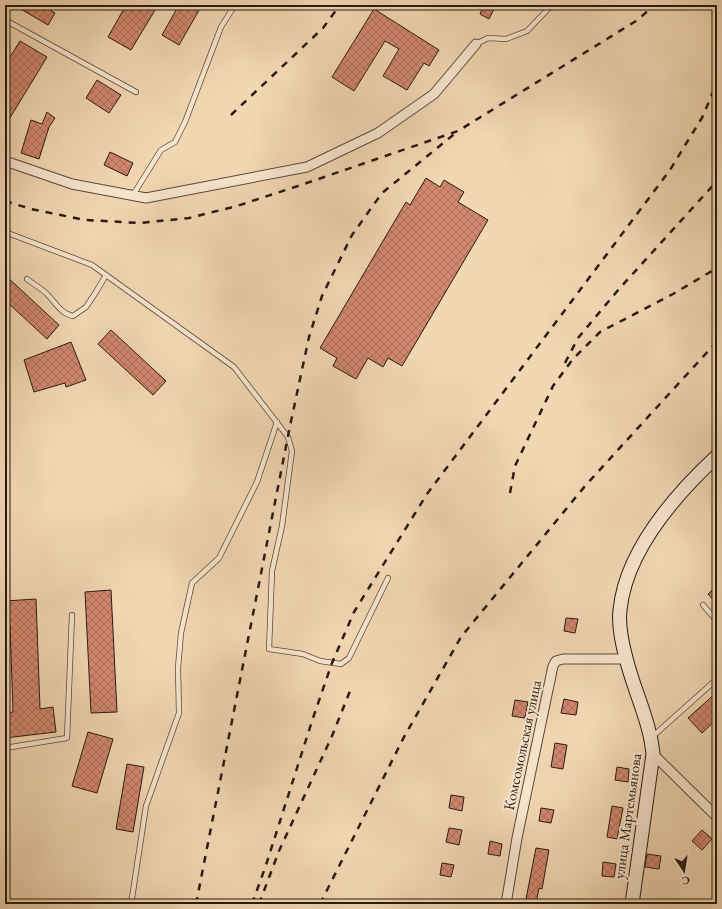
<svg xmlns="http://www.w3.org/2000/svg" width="722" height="909" font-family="'EB Garamond',serif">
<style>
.building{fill:url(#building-cross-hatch);stroke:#271b11}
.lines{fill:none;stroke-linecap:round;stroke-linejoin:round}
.lane-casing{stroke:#5a4a3a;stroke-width:6}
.street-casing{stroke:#5a4a3a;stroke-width:11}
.secondary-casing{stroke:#271b11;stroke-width:15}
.lane{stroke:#f7e5ce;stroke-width:4.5}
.street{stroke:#f7e5ce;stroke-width:9}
.secondary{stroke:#f7e5ce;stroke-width:13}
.rail{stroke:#271b11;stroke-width:2.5;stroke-dasharray:7 7;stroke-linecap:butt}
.labels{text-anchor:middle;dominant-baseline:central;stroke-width:4;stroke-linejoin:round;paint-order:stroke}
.street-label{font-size:15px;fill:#271b11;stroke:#f7e5ce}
</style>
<defs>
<pattern id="building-cross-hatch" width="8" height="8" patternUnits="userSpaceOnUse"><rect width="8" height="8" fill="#d2876f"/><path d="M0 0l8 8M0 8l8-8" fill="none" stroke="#aa6e5a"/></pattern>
</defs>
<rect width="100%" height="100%" fill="#f2d7b3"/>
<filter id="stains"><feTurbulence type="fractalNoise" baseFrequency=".005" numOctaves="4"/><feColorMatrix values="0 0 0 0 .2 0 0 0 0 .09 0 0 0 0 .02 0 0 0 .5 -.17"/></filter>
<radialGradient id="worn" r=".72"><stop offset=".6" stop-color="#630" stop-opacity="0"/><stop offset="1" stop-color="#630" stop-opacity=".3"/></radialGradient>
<g class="building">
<path d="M14,5H53L50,10L55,13L48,25Z"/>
<path d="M126,5H158L131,50L108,37Z"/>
<path d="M179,5H202L179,45L162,35Z"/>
<path d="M484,5L494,9L489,19L480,14Z"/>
<path d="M374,9L439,50L429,66L424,63L407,90L383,76L399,49L385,41L354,91L332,77Z"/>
<path d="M20,41L47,57L5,126V65Z"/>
<path d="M97,80L121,95L109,113L86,98Z"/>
<path d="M47,112L55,118L49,127L39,159L21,153L31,120L42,124Z"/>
<path d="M110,152L133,163L127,176L104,165Z"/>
<path d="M426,178L440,187L444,180L464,192L458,202L488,220L402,366L388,358L383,367L368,358L356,379L333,366L337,358L320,348L406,202L410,205Z"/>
<path d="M5,275L59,325L47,339L5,300Z"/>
<path d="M111,330L166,381L153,395L98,344Z"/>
<path d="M71,342L86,380L66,387L65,383L34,392L24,360Z"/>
<path d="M717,586V604L708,594Z"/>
<path d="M111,590L117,712L91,713L85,592Z"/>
<path d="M36,599L40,709L53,707L56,732L5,738V713L13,712L10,625H5V601Z"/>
<path d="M566,618L578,619L575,633L564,631Z"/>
<path d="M717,692V719L702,733L688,718Z"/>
<path d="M564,699L578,702L576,715L561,713Z"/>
<path d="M515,700L528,702L525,718L512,716Z"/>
<path d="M88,732L113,739L97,793L72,786Z"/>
<path d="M555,743L567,745L563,769L551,767Z"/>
<path d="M127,764L144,767L133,832L116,829Z"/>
<path d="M617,767L629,769L628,782L615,780Z"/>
<path d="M451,795L464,797L462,811L449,808Z"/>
<path d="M612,806L623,808L617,839L607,837Z"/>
<path d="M541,808L554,810L551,823L539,821Z"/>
<path d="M449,828L462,830L459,845L446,842Z"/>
<path d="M702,830L712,839L702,850L692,841Z"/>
<path d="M490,841L502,844L500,856L488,854Z"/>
<path d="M536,848L549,850L542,889L539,888L536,904H525Z"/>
<path d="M647,854L661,856L659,869L645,867Z"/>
<path d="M603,862L616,864L614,877L602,876Z"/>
<path d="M442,863L454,865L451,877L440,875Z"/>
</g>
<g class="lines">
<g class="lane-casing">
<g id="lane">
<path d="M5,20L136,92"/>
<path d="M476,44L488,38L506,39L527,31L552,5"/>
<path d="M133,195L161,150L175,142L185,122L221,27L235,5"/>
<path d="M5,232L92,265L234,367L288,437L292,451L282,526L272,571L269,649L303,654L320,661L341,664L349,658L388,578"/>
<path d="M27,279C33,284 41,288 47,294C55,302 61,314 73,316L86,307L96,292L106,275"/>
<path d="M703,605L717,621"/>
<path d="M652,737L717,679"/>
<path d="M5,748L67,738L72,615"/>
<path d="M127,904L132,898L146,806L179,713L178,668L181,633L192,583L219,558L257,482L277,422"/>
</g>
</g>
<g class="street-casing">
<g id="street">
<path d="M5,161L72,184L146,198L307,167L378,133L434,94L476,44"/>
<path d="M653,754L717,817"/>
<path d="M506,904L517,838L553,666L556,661L563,659H626"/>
</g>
</g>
<g class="secondary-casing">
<path id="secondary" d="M632,904L653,754C650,721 634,691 626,658C622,643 618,626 620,610C626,550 675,495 717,456"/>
</g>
<use href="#lane" class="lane"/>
<use href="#street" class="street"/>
<use href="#secondary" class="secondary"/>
<g class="rail">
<path d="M377,7L378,5"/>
<path d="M231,115L323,28L340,5"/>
<path d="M5,201L31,209L85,220L140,223L189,218L237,206L301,185L458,131L636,21L655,5"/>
<path d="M565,363L578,338L619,289L717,181"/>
<path d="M510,493L515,466L553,386L573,359L600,332L673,294L717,268"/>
<path d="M196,904L290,426L309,337L322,296L352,235L382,193L458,131"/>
<path d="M252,904L266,865L313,718L332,663L354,612L427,494L670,170L703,116L717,82"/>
<path d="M259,904L279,851L332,736L352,686"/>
<path d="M320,904L404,737L461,637L585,486L711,348L717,340"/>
</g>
</g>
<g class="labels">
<g class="street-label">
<text transform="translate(522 745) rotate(-78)">Комсомольская улица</text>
<text transform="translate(627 816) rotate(-82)">улица Мартемьянова</text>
</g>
</g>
<rect width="722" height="909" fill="none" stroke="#f2d7b3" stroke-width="20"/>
<rect x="6" y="6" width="710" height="897" fill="none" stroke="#271b11" stroke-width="2"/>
<rect x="10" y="10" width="702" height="889" fill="none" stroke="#271b11"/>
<g transform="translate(684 871) rotate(168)" stroke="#f7e5ce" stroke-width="3" paint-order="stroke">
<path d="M0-3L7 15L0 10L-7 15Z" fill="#271b11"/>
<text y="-6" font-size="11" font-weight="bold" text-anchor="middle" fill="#271b11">С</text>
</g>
<rect width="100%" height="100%" filter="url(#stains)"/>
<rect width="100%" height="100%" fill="url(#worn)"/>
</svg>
